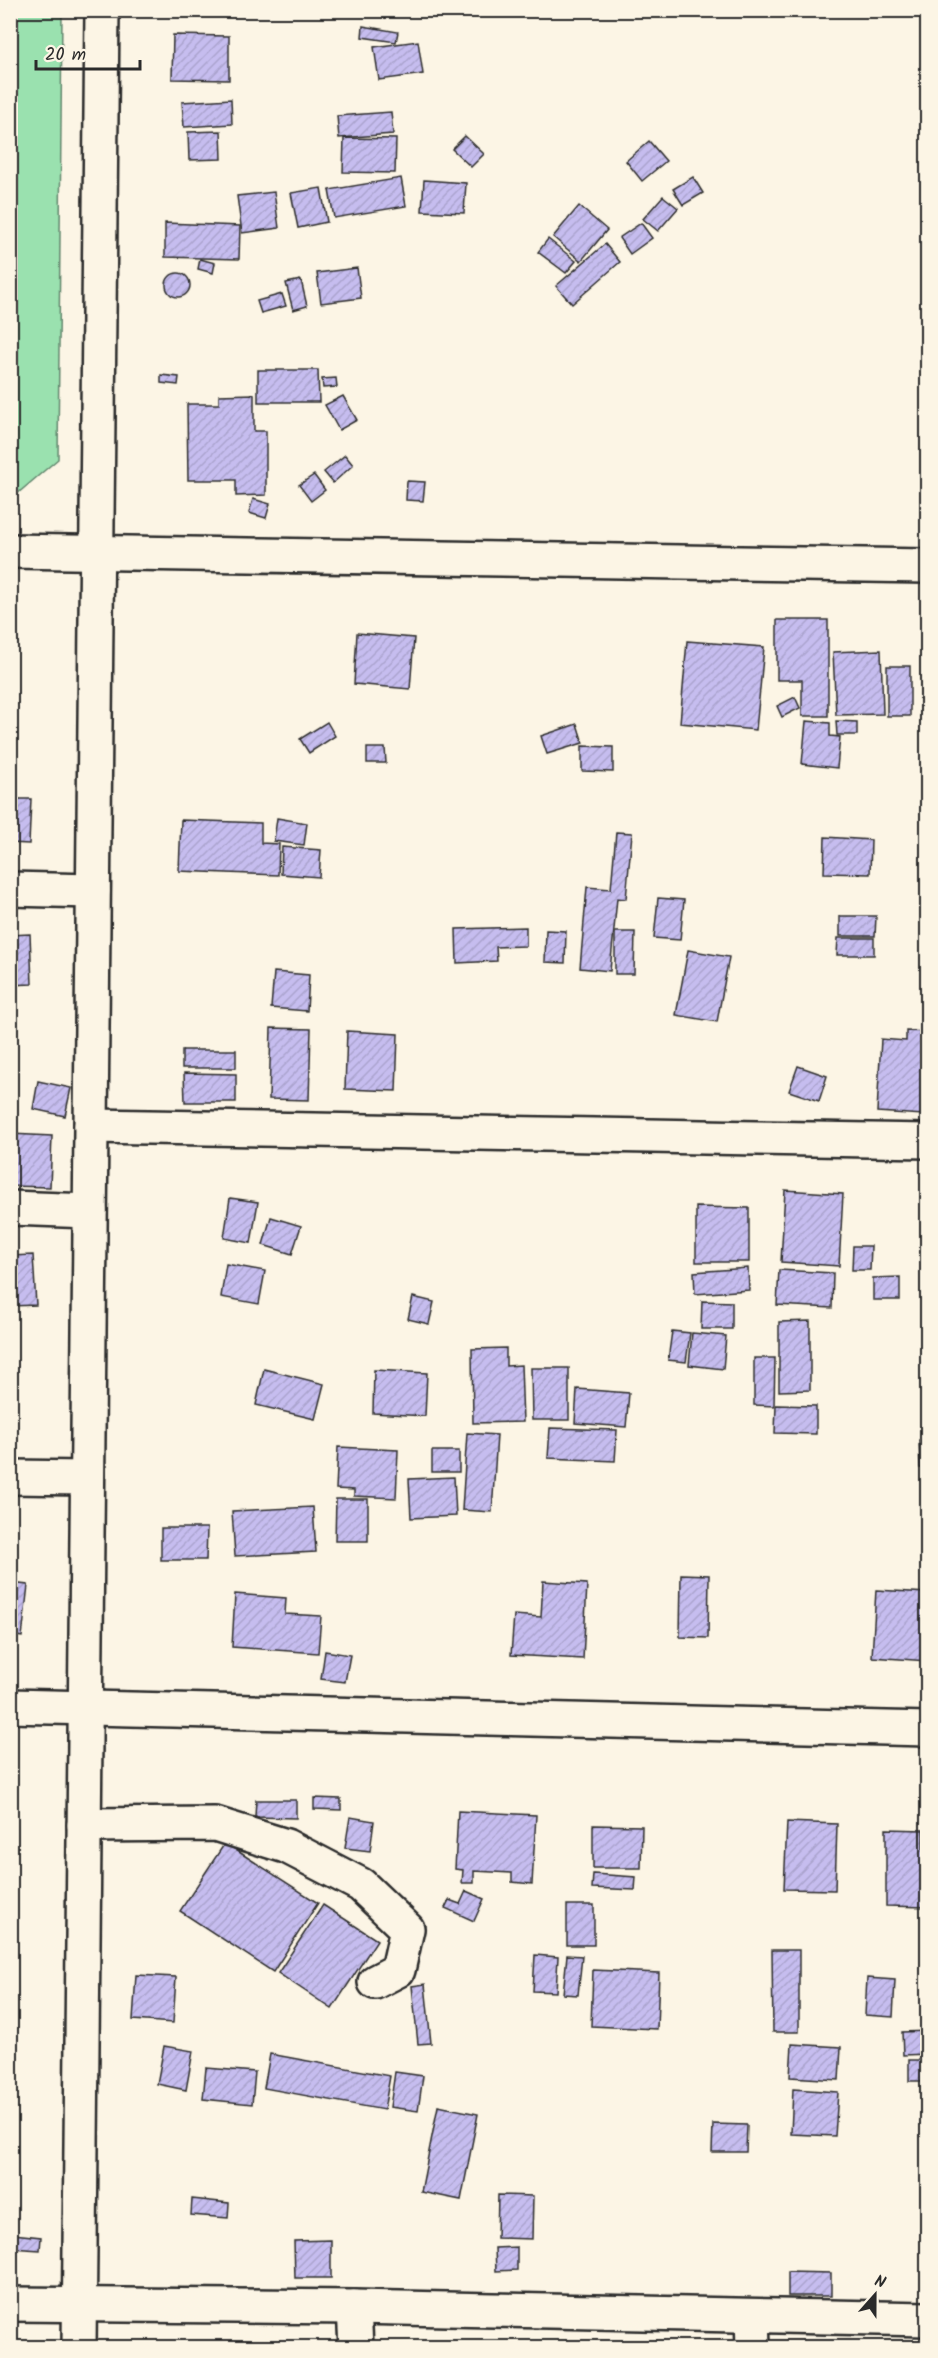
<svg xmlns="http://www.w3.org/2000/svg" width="938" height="2358" font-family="Kalam,sans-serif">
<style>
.pitch{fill:#9ae1af;stroke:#62866d;stroke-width:1.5}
.building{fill:url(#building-hatch);stroke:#2b2b2b;stroke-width:1.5}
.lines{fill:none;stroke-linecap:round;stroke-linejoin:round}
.minor-casing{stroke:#2b2b2b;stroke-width:38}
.minor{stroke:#fcf5e5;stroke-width:33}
</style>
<defs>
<pattern id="building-hatch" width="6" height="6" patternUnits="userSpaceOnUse" patternTransform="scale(1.5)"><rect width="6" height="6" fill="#c6bdef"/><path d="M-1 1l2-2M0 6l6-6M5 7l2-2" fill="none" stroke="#aaa3cd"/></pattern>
</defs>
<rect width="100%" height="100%" fill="#fcf5e5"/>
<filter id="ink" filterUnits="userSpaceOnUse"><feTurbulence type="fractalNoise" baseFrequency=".0167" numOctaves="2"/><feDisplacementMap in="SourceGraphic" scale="12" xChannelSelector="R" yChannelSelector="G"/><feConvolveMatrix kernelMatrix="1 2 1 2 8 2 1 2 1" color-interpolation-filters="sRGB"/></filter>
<g filter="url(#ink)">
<path class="pitch" d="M11,10L62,11L58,459L17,494H10Z"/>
<g class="building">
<path d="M363,26L398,32L396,42L362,37Z"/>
<path d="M173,35L229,36V80L172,79Z"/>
<path d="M418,41L423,74L379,80L374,47Z"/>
<path d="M231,99L232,124L184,127L182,102Z"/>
<path d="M391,112L393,134L339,138L337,116Z"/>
<path d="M221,131L222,159L189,160L188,132Z"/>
<path d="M465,136L484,154L471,167L452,149Z"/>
<path d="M344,138L396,139L395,173L343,172Z"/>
<path d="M649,141L666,161L642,181L626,161Z"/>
<path d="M693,177L703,193L683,205L673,189Z"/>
<path d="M401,178L406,206L334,218L329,190Z"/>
<path d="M424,180L466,183L464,213L422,211Z"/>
<path d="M321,188L327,222L298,228L291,193Z"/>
<path d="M274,192L279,228L242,233L237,196Z"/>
<path d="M663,196L678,208L658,231L643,219Z"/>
<path d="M579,206L607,230L581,261L553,237Z"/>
<path d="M165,223L240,226L239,259L165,257Z"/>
<path d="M641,223L652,238L630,254L619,238Z"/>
<path d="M548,239L576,261L566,273L538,252Z"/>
<path d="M605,244L620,262L572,304L556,286Z"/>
<path d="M200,259L215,263L213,273L198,269Z"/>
<path d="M357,268L361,298L321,303L317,273Z"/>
<circle cx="178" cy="285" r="12"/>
<path d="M301,280L307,306L293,310L286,283Z"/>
<path d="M282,294L286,306L261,313L257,301Z"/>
<path d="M258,370H318L319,402H258Z"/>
<path d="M161,375L179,377L178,385L161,383Z"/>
<path d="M336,378L337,387L323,388L322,379Z"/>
<path d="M254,394V431H266V495L236,496V480H188L187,404H219V395Z"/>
<path d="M343,396L357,420L339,430L325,405Z"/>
<path d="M345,455L353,465L333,483L324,472Z"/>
<path d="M314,475L325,490L311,501L299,485Z"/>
<path d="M407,481L425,482L423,501L406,500Z"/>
<path d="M253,499L270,504L266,518L249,513Z"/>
<path d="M777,620H828V716H802V680H777Z"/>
<path d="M357,633L414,638L410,689L354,684Z"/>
<path d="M687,641L764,647L756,730L680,723Z"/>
<path d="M881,650L883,714L836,715L833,652Z"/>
<rect x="887" y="666" width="23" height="50"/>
<path d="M795,697L800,708L782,717L777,706Z"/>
<path d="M806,721L830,723V736L840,737L837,768L802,764Z"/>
<path d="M836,721L857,722V735H837Z"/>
<path d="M327,722L335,736L309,753L300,739Z"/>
<path d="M577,724L583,743L547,754L541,736Z"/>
<path d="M582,746L613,747V772L582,771Z"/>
<path d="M367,748H385L386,763H367Z"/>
<path d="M10,799H31L29,844L10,843Z"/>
<path d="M277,818L307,823L304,845L274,841Z"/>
<path d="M181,820L261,823V843L279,844L278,875L179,871Z"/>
<path d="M616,832L632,833L626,899L617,898L610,971L580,968L587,887L611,889Z"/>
<path d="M825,837L871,840L870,874L824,873Z"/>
<path d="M282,847L321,850L319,877L281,874Z"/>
<path d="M658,898L684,900L680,940L654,938Z"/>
<path d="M840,916H876L875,936H840Z"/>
<path d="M526,927V946L496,947L497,961L457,963L456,929Z"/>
<path d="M546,930L566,931L565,963L545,962Z"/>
<path d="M615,932H635L634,974H615Z"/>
<path d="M30,934L32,984L10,985V935Z"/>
<path d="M838,938H874V955H837Z"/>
<path d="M688,950L729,957L717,1022L676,1015Z"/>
<path d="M274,972L309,975L307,1011L271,1008Z"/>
<path d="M271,1028L311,1029L309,1100L269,1099Z"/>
<path d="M347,1031L398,1034L396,1091L345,1089Z"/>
<path d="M906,1031L928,1032L924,1115L877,1112L881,1039L906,1041Z"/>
<rect x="182" y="1050" width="54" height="18"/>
<path d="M798,1066L827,1076L819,1101L789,1091Z"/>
<path d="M184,1073L236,1074V1102H185Z"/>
<path d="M38,1081L71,1088L65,1116L33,1109Z"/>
<path d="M10,1134L52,1136L50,1187L10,1186Z"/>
<path d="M785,1190L843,1194L839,1266L781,1262Z"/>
<path d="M230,1198L258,1202L251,1243L224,1238Z"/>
<path d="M696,1207L749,1208V1262H696Z"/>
<path d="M271,1217L301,1226L292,1254L263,1245Z"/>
<path d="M853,1246H871L870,1270H852Z"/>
<path d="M33,1255L36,1305L10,1306V1256Z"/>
<path d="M226,1264L265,1271L259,1304L221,1297Z"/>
<path d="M748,1268L749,1290L695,1294L694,1272Z"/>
<path d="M779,1270L833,1273L832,1308L777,1305Z"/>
<path d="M900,1277V1300H873V1278Z"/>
<path d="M413,1297L434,1302L429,1324L408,1319Z"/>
<path d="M702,1301L732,1302V1329H701Z"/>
<path d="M810,1321V1390L779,1391V1322Z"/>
<path d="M672,1331L690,1333L686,1362L668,1360Z"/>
<path d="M692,1333L726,1336L723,1369L689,1365Z"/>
<path d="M506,1348V1366L521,1365L523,1422L473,1423L472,1349Z"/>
<path d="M754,1358H775L774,1406L754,1405Z"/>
<path d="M531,1368H569V1420H532Z"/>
<path d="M264,1369L324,1384L315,1419L256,1405Z"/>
<path d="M374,1370L427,1373L425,1416L373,1413Z"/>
<path d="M577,1389L629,1393L626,1427L575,1423Z"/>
<path d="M776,1405L816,1406V1434L775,1433Z"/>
<path d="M550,1428L617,1430L615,1461L548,1458Z"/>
<path d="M467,1433L497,1435L492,1512L462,1510Z"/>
<path d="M919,1440H928V1468H920Z"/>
<path d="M338,1447L398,1450L396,1498L354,1496V1490L336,1489Z"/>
<rect x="432" y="1451" width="27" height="21"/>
<path d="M454,1477L456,1516L411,1518L409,1479Z"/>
<path d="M336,1499H368V1541H335Z"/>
<path d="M313,1507L316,1552L235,1556L232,1511Z"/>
<path d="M161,1528H207L206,1560H161Z"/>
<path d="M681,1574L709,1575L708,1638L680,1637Z"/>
<path d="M543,1581L587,1584L583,1659L511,1655L514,1615L541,1617Z"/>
<path d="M10,1583L28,1585L22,1637L10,1635Z"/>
<path d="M876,1590L928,1593V1661L872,1657Z"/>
<path d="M235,1594L286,1598L285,1614L321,1616L318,1653L232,1647Z"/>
<path d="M325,1651L350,1655L345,1682L321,1679Z"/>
<path d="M314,1798L341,1799V1810L314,1809Z"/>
<path d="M256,1800H296V1818L255,1817Z"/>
<path d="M458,1811L536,1815L532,1884L512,1882V1873L474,1871V1883H462L463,1870L455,1869Z"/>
<path d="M350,1817L374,1821L370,1851L345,1848Z"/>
<path d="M787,1822L837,1824L835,1890L784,1889Z"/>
<path d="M593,1825L642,1826L641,1868H593Z"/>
<path d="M886,1829L923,1830V1851H928V1907L886,1906Z"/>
<path d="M225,1843L318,1903L273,1972L180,1911Z"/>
<path d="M593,1874L636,1877L635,1890L592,1888Z"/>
<path d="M466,1891L484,1899L474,1921L445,1908L449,1900L460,1904Z"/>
<path d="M323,1905L377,1940L332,2009L278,1973Z"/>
<rect x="567" y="1905" width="27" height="40"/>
<path d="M772,1950H799V2032H773Z"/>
<path d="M535,1955L558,1957L556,1992L533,1991Z"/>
<path d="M567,1955L582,1956L578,1995L563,1994Z"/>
<path d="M593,1970L659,1973L657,2029L591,2026Z"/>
<path d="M136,1975L176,1977L173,2023L133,2020Z"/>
<path d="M867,1978L895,1980L893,2017L865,2015Z"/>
<path d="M425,1984L431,2043L418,2044L412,1986Z"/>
<path d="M928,2031V2054L903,2055L902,2032Z"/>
<path d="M792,2044L841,2047L839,2080L790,2077Z"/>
<path d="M164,2046L193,2051L186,2090L157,2084Z"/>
<path d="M270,2054L390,2076L384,2110L264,2088Z"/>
<rect x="909" y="2060" width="19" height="21"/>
<path d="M206,2068L255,2072L252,2104L203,2099Z"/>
<path d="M395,2072L423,2076L418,2111L390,2107Z"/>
<path d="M793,2089L838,2092L835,2136L791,2134Z"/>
<path d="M438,2106L478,2114L461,2200L421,2192Z"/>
<path d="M713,2124L747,2125L746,2152H712Z"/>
<path d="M498,2195L533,2196L532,2239L497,2238Z"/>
<path d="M192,2199L229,2203L228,2218L191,2215Z"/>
<path d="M13,2234L41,2237L40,2250L11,2248Z"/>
<path d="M331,2240V2278H295L294,2241Z"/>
<path d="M517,2247V2270L496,2271L495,2248Z"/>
<path d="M788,2272L831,2273V2296H788Z"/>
</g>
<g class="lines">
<g class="minor-casing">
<g id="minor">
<path d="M10,551L928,566"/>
<path d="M10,889L93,891"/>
<path d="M91,1126L928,1141"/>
<path d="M10,1208L90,1211"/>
<path d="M10,1477L87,1478"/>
<path d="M10,1706L928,1729"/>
<path d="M84,1825L215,1824L286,1846L361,1885L407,1929L398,1970L375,1982"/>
<path d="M10,2304L354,2307L928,2319"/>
<path d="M354,2307L356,2348"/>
<path d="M752,2316L753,2348"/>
<path d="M79,2348L102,10"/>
</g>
</g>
<use href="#minor" class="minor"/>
</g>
</g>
<rect width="938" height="2358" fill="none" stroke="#fcf5e5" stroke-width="36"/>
<rect x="18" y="18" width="902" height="2322" fill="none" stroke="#2b2b2b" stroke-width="2" filter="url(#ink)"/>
<g transform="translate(875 2295) rotate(21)" stroke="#fcf5e5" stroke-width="4.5" paint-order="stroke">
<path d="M0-4.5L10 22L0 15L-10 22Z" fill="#2b2b2b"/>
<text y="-9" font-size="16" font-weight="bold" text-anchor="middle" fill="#2b2b2b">N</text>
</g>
<path d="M36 60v9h104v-9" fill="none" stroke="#2b2b2b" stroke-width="3"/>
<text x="45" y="60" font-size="18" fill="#2b2b2b" stroke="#fcf5e5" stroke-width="4.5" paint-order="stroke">20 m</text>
</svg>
